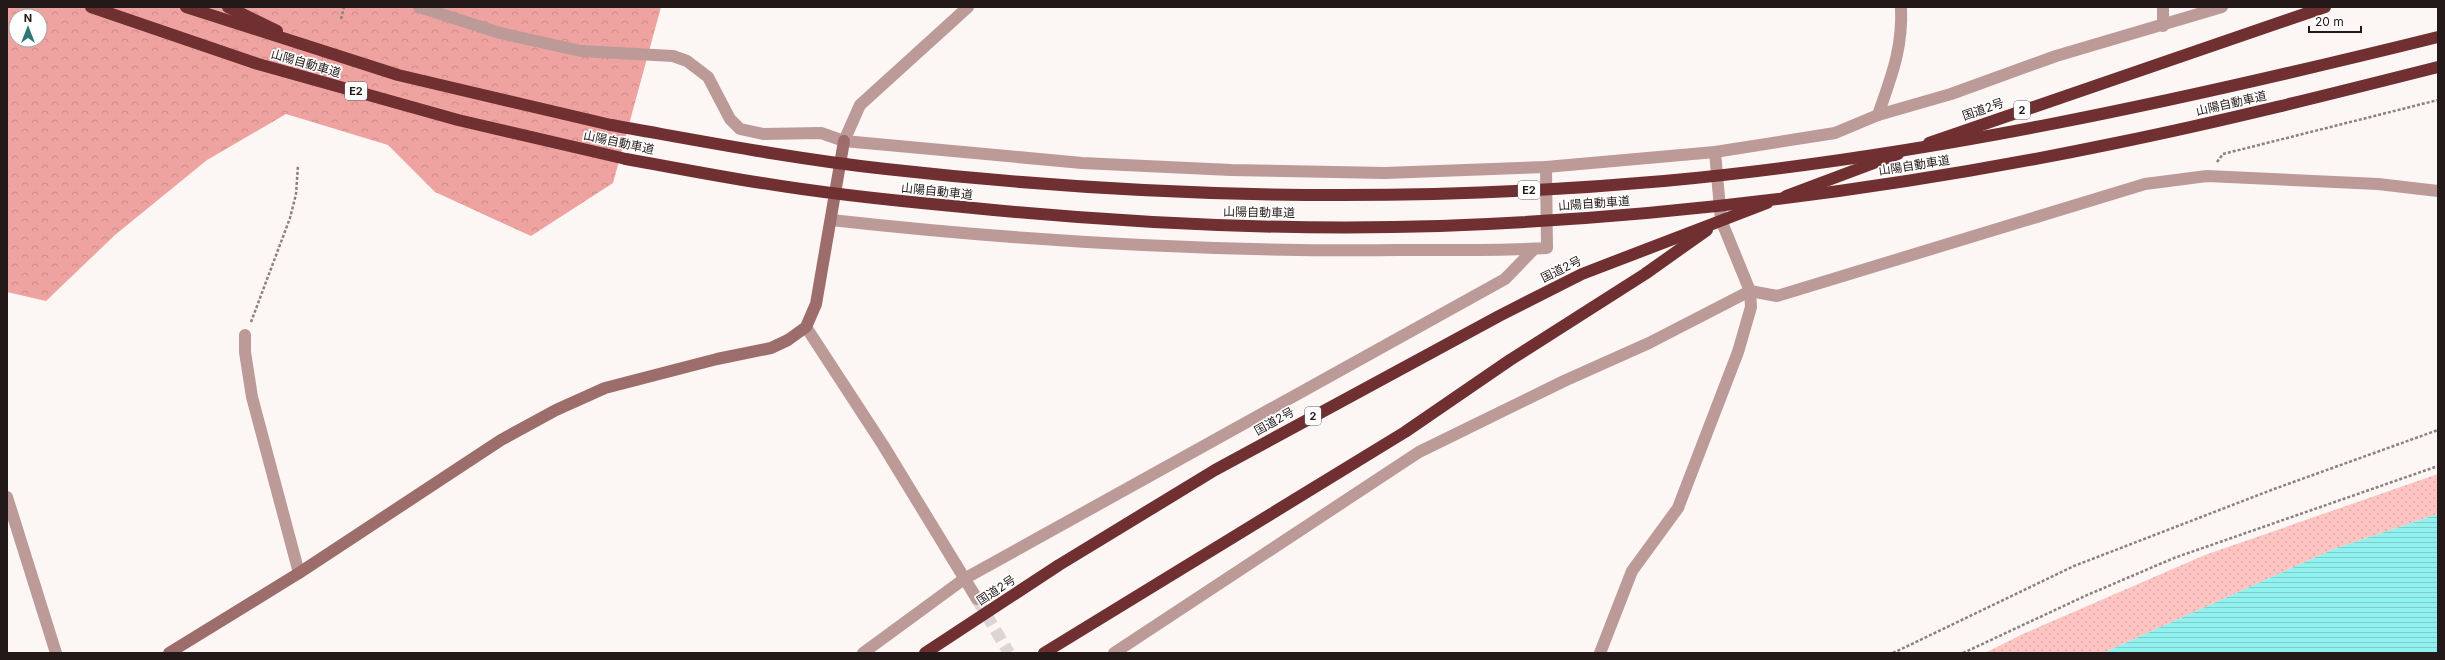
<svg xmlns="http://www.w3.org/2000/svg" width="2445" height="660" font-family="Inter,'Noto Sans JP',sans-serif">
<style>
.grass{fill:url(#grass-dots)}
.forest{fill:url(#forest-crowns);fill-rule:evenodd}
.water{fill:url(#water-rules)}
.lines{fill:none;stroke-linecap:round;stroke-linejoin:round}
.street-tunnel{stroke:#dcd5d4;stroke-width:12;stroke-dasharray:12 6;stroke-linecap:butt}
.path{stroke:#8a8181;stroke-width:2.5;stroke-dasharray:3 2;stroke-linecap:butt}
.street{stroke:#bc9a98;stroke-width:12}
.secondary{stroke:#9d6d6b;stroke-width:12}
.highway{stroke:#703031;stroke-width:12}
.highway-bridge{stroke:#703031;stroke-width:12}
.labels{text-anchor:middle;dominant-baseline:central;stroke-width:3.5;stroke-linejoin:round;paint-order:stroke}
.shield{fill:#fff;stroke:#665e5e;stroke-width:1}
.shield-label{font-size:11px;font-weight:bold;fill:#241919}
.street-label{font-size:12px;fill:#241919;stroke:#fff}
</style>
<defs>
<pattern id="grass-dots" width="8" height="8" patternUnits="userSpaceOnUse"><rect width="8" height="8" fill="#fec4c2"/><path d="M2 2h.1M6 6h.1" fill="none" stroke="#daa8a6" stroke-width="1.8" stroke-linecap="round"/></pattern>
<pattern id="forest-crowns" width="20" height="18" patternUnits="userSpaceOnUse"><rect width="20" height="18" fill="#efa3a1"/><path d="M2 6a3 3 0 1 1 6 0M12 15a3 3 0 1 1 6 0" fill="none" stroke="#cd8c8a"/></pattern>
<pattern id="water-rules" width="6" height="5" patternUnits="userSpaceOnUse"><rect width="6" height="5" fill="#91f1ef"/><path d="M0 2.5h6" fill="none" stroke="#7dcecc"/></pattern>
</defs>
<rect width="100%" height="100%" fill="#fcf6f5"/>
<path class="grass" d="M2438,474V514L2334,549L2103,653H1985L2023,634L2205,555Z"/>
<path class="forest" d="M7,7H661L613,183L531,236L435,192L388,145L286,114L207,160L115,235L46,301L7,292ZM16,16H40V40H16Z"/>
<path class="water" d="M2438,514V653H2103L2334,549Z"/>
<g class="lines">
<path class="street-tunnel" d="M977,599L1009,653"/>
<g class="path">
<path d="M341,19L344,7"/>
<path d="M2217,162L2223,154L2438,100"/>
<path d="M251,322L290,218L296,194L298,165"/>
<path d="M1893,653L2074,566L2274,489L2438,430"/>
<path d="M1963,653L2085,596L2174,558L2438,466"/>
</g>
<g class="street">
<path d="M419,7L500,33L581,51L673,56L687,61L708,77L730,119L740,129L763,134L821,133L844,141L1082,163L1231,170L1385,173L1546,167L1715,152L1835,133L1878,115L1951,94L2056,56L2222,7"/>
<path d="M2163,7V26"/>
<path d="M1878,115C1891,77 1903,49 1901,7"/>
<path d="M844,141L860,105L968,7"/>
<path d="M831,220C1020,241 1209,252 1399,250C1448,250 1498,251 1547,248L1546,167"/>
<path d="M806,327L883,445L977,599"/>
<path d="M245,335V352L252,397L299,573"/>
<path d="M7,497L56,653"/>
<path d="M863,653L964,579L1505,279L1534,249"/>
<path d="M1114,653L1419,452L1564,381L1649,343L1750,291L1777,296L2145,184L2207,176L2378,184L2438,191"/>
<path d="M1600,653L1632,571L1678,508L1738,352L1751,307L1750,291L1721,220L1715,152"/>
</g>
<path class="secondary" d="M169,653L299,573L501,440L556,410L605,388L717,359L771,348L788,340L806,327L816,304L844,141"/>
<g class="highway">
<path d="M91,7L258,64L458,120L626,159"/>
<path d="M186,7L398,75L611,125"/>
<path d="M228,7L277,31"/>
<path d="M1929,143L2325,7"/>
<path d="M1786,196L1898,154"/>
<path d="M925,653L1059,565L1215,470L1499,316L1582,274L1767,203"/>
<path d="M1044,653L1405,432L1510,360L1645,274L1707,230"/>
</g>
<g class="highway-bridge">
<path d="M611,125C702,141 794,159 886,169C1144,198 1405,204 1664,181C1925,157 2183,100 2438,37"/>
<path d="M626,159C671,167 716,176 762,183C828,194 896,201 963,207C1121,223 1281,231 1440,226C1667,218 1894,189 2116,143C2224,121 2331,94 2438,67"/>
</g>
</g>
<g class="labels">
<g class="shield">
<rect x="345" y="82" width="22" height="18" rx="3"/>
<rect x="2014" y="101" width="16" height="18" rx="3"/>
<rect x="1518" y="181" width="22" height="18" rx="3"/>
<rect x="1305" y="407" width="16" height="18" rx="3"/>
</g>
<g class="shield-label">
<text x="356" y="91">E2</text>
<text x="2022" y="110">2</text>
<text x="1529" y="190">E2</text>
<text x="1313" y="416">2</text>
</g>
<g class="street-label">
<text transform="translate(306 63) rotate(16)">山陽自動車道</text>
<text transform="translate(2231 103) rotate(-13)">山陽自動車道</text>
<text transform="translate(1983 109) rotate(-19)">国道2号</text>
<text transform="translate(619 142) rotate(12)">山陽自動車道</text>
<text transform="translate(1914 165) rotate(-9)">山陽自動車道</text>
<text transform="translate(937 191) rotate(6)">山陽自動車道</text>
<text transform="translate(1594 203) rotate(-4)">山陽自動車道</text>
<text transform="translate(1259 212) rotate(1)">山陽自動車道</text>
<text transform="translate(1561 269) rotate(-26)">国道2号</text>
<text transform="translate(1274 421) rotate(-29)">国道2号</text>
<text transform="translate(996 590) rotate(-33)">国道2号</text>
</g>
</g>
<rect width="2445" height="660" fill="none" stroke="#241919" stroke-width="16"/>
<g transform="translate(28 28)"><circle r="19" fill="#ffffff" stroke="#a7a3a3"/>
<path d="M0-3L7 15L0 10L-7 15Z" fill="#2d7776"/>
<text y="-6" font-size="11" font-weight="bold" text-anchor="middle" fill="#241919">N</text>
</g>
<path d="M2309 26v6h52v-6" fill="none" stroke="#241919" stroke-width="2"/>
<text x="2315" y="26" font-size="12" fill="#241919" stroke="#ffffff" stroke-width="3" paint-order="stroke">20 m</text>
</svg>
